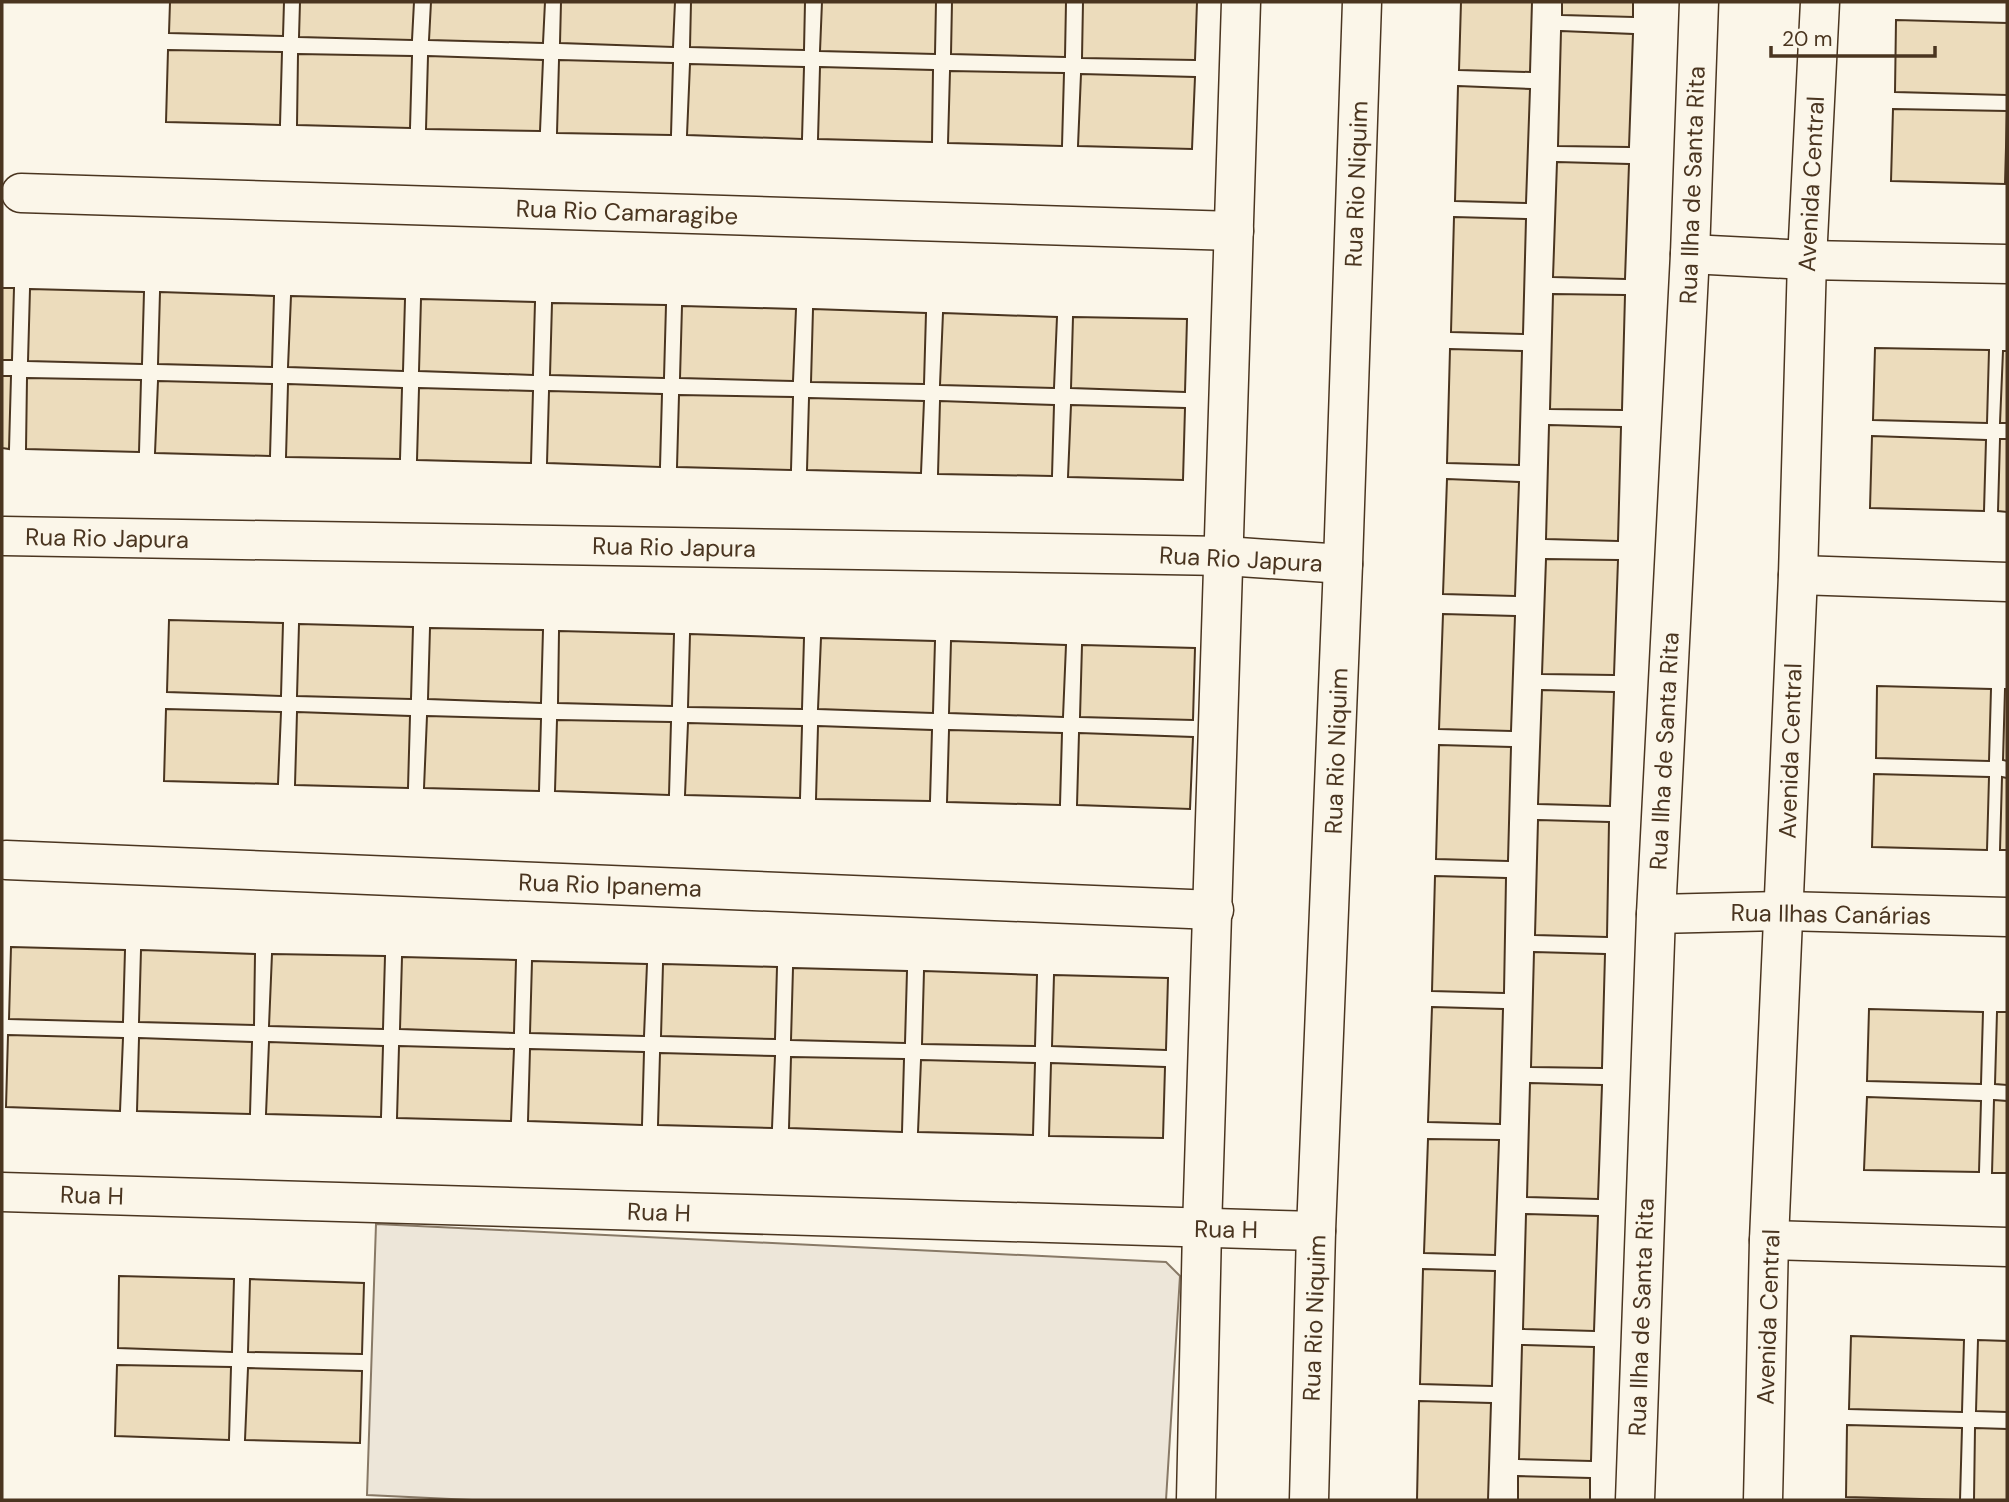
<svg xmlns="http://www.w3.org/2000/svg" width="2009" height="1502" font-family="'DM Sans',sans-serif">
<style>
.green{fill:#ede6d9;stroke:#887966;stroke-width:2}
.building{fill:#ecdcbc;stroke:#4a3520;stroke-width:2}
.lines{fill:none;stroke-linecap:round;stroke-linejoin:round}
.street-casing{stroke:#4a3520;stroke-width:41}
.street{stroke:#fbf6e9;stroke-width:38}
.labels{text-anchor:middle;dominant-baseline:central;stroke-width:5;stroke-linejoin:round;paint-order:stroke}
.street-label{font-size:24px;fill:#4a3520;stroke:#fbf6e9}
</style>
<rect width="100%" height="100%" fill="#fbf6e9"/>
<path class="green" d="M376,1224L1166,1262L1180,1276L1166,1500H472L367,1495Z"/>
<g class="building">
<path d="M170,2H284L283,36L169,33Z"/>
<path d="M300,2H414L412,40L299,37Z"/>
<path d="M431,2H545L543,43L429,40Z"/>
<path d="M561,2H675L673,47L560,43Z"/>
<path d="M691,2H805L804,50L690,47Z"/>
<path d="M822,2H936L935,54L820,51Z"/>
<path d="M952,2H1066L1065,57L951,54Z"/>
<path d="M1083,2H1197L1195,60L1082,58Z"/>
<path d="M1461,2H1532L1530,72L1459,70Z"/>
<path d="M1562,2H1633V17L1562,15Z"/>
<path d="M1896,20L2007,23V95L1895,92Z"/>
<path d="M1561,31L1633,34L1629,147L1558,146Z"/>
<path d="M168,50L282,52L280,125L166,122Z"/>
<path d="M298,54L412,56L410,128L297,125Z"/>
<path d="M428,56L543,60L540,131L426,129Z"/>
<path d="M559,60L673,63L671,135L557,133Z"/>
<path d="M690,64L804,67L802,139L687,135Z"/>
<path d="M820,67L933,70L932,142L818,139Z"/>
<path d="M950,71L1064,73L1062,146L948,143Z"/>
<path d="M1081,74L1195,77L1192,149L1078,146Z"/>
<path d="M1458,86L1530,89L1526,203L1455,201Z"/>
<path d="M1893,109L2007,111L2005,184L1891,181Z"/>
<path d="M1557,162L1629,164L1625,279L1553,277Z"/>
<path d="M1454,217L1526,219L1523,334L1451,332Z"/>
<path d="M2,288H14L12,360H2Z"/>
<path d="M30,289L144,292L142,364L28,361Z"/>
<path d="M160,292L274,296L272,367L158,364Z"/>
<path d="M1553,294L1625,295L1622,410L1550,409Z"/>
<path d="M291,296L405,299L403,371L288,367Z"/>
<path d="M421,299L535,302L533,375L419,371Z"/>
<path d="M552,303L666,305L664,378L550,375Z"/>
<path d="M682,306L796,309L793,381L680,378Z"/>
<path d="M813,309L926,313L924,384L811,382Z"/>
<path d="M943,313L1057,317L1054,388L940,385Z"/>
<path d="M1073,317L1187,319L1185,392L1071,388Z"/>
<path d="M1875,348L1989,350L1987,423L1873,420Z"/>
<path d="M1450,349L1522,351L1519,465L1447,463Z"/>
<path d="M2003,351H2007V423H2000Z"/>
<path d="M2,376H11L9,449L2,448Z"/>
<path d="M27,378L141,380L139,452L26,449Z"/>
<path d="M158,381L272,384L270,456L155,453Z"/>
<path d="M288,384L402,388L400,459L286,457Z"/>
<path d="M419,388L533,391L531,463L417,460Z"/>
<path d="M549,391L662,394L660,467L547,463Z"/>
<path d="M679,395L793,397L791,470L677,467Z"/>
<path d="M809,398L924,401L921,473L807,470Z"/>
<path d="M940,401L1054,405L1052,476L938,474Z"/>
<path d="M1071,405L1185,408L1183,480L1068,477Z"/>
<path d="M1549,425L1621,427L1618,541L1546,539Z"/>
<path d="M1872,436L1986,440L1984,511L1870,508Z"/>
<path d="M2000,439H2007V512L1998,511Z"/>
<path d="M1447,479L1519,482L1515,596L1443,594Z"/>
<path d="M1546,559L1618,560L1614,675L1542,674Z"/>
<path d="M1443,614L1515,616L1511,731L1439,729Z"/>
<path d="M169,620L283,623L281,696L167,692Z"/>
<path d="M299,624L413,627L411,699L297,696Z"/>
<path d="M430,628L543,630L541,703L428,699Z"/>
<path d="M559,631L674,634L672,706L558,703Z"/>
<path d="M690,634L804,638L802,709L688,707Z"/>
<path d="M821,638L935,641L933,713L818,709Z"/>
<path d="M951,641L1066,645L1063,717L949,713Z"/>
<path d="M1082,645L1195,648L1193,720L1080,717Z"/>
<path d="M1877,686L1991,689L1989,761L1876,758Z"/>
<path d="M2005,689H2007V761L2003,760Z"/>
<path d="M1542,690L1614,692L1610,806L1538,804Z"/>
<path d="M166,709L281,712L278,784L164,781Z"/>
<path d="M297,712L410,716L408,788L295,785Z"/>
<path d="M427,716L541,719L539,791L424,788Z"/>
<path d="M557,720L671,722L669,795L555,791Z"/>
<path d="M688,723L802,726L800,798L685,795Z"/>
<path d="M818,726L932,730L930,801L816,799Z"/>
<path d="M949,730L1062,733L1060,805L947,802Z"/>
<path d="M1079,733L1193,737L1190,809L1077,805Z"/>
<path d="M1439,745L1511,747L1508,861L1436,859Z"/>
<path d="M1874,774L1989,777L1987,850L1872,847Z"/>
<path d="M2002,777L2007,778V850H2000Z"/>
<path d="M1538,820L1609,822L1607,937L1535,935Z"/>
<path d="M1435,876L1506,878L1504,993L1432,991Z"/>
<path d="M11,947L125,950L123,1022L9,1019Z"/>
<path d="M141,950L255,954L254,1025L139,1022Z"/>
<path d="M1534,952L1605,954L1602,1068L1531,1067Z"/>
<path d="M272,954L385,956L383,1029L269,1026Z"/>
<path d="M402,957L516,960L514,1033L400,1029Z"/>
<path d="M532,961L647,964L644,1036L530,1033Z"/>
<path d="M663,964L777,967L775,1039L661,1036Z"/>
<path d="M793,968L907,971L905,1043L791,1040Z"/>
<path d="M924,971L1037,975L1035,1046L922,1044Z"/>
<path d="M1054,975L1168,978L1166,1050L1052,1046Z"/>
<path d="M1432,1007L1503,1009L1500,1124L1428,1122Z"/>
<path d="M1869,1009L1983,1012L1981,1084L1867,1081Z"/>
<path d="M1997,1012H2007V1085L1995,1084Z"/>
<path d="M8,1035L123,1038L120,1111L6,1107Z"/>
<path d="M139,1038L252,1042L250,1114L137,1111Z"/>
<path d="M269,1042L383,1046L381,1117L266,1114Z"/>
<path d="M399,1046L514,1049L511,1121L397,1118Z"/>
<path d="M530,1049L644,1052L642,1125L528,1121Z"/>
<path d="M660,1053L775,1056L772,1128L658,1125Z"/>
<path d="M791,1057L904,1059L902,1132L789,1128Z"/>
<path d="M921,1060L1035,1063L1033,1135L918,1132Z"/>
<path d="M1051,1063L1165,1067L1163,1138L1049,1136Z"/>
<path d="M1530,1083L1602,1085L1598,1199L1527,1197Z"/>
<path d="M1867,1097L1981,1101L1979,1172L1864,1170Z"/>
<path d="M1994,1100L2007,1101V1173H1992Z"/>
<path d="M1428,1139L1499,1140L1495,1255L1424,1253Z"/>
<path d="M1526,1214L1598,1216L1594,1331L1523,1329Z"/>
<path d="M1423,1269L1495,1271L1492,1386L1420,1384Z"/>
<path d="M119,1276L234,1279L232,1352L118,1348Z"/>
<path d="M250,1279L364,1283L362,1354L248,1352Z"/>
<path d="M1851,1336L1964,1340L1962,1412L1849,1409Z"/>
<path d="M1978,1340L2007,1341V1412L1976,1411Z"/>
<path d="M1522,1345L1594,1347L1591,1461L1519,1459Z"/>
<path d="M117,1365L231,1367L229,1440L115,1436Z"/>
<path d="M248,1368L362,1371L360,1443L245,1440Z"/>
<path d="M1419,1401L1491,1403L1488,1500H1417Z"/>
<path d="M1847,1425L1962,1428L1960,1500L1846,1497Z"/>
<path d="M1975,1428L2007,1429V1500H1974Z"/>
<path d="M1518,1476L1590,1478V1500H1518Z"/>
</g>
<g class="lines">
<g class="street-casing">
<g id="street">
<path d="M21,193L1234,231"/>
<path d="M1690,254L1807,260L2007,264"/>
<path d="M4,536L1225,556L1343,564"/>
<path d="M1798,575L2007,582"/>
<path d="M6,860L1214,910"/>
<path d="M1656,914L1784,911L2007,917"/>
<path d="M2,1192L1316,1231"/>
<path d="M1769,1240L2007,1247"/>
<path d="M1196,1500L1202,1229L1241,2"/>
<path d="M1309,1500L1316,1231L1343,564L1362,2"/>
<path d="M1635,1500L1656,914L1690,254L1699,2"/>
<path d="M1763,1500L1769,1240L1798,575L1807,260L1820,2"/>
</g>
</g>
<use href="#street" class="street"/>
</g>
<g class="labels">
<g class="street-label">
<text transform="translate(1356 184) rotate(-88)">Rua Rio Niquim</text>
<text transform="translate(1811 184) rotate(-87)">Avenida Central</text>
<text transform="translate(1692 185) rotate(-88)">Rua llha de Santa Rita</text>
<text transform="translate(627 212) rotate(2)">Rua Rio Camaragibe</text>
<text transform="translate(107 538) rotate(1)">Rua Rio Japura</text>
<text transform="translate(674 547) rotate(1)">Rua Rio Japura</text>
<text transform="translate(1241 559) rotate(3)">Rua Rio Japura</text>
<text transform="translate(1336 751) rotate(-88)">Rua Rio Niquim</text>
<text transform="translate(1664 751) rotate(-87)">Rua llha de Santa Rita</text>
<text transform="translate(1790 751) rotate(-88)">Avenida Central</text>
<text transform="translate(610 885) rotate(2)">Rua Rio Ipanema</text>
<text transform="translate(1831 914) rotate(1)">Rua Ilhas Canárias</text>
<text transform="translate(92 1195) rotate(2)">Rua H</text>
<text transform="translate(659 1212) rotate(2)">Rua H</text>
<text transform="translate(1226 1229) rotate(1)">Rua H</text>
<text transform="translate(1641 1317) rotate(-88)">Rua llha de Santa Rita</text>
<text transform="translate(1768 1317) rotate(-88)">Avenida Central</text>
<text transform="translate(1314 1318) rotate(-88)">Rua Rio Niquim</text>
</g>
</g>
<rect width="2009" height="1502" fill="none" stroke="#4a3520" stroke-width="7"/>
<path d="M1771 46v10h164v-10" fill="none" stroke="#4a3520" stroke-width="3.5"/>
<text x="1782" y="46" font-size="21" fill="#4a3520" stroke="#fbf6e9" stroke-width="5" paint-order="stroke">20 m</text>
</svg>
